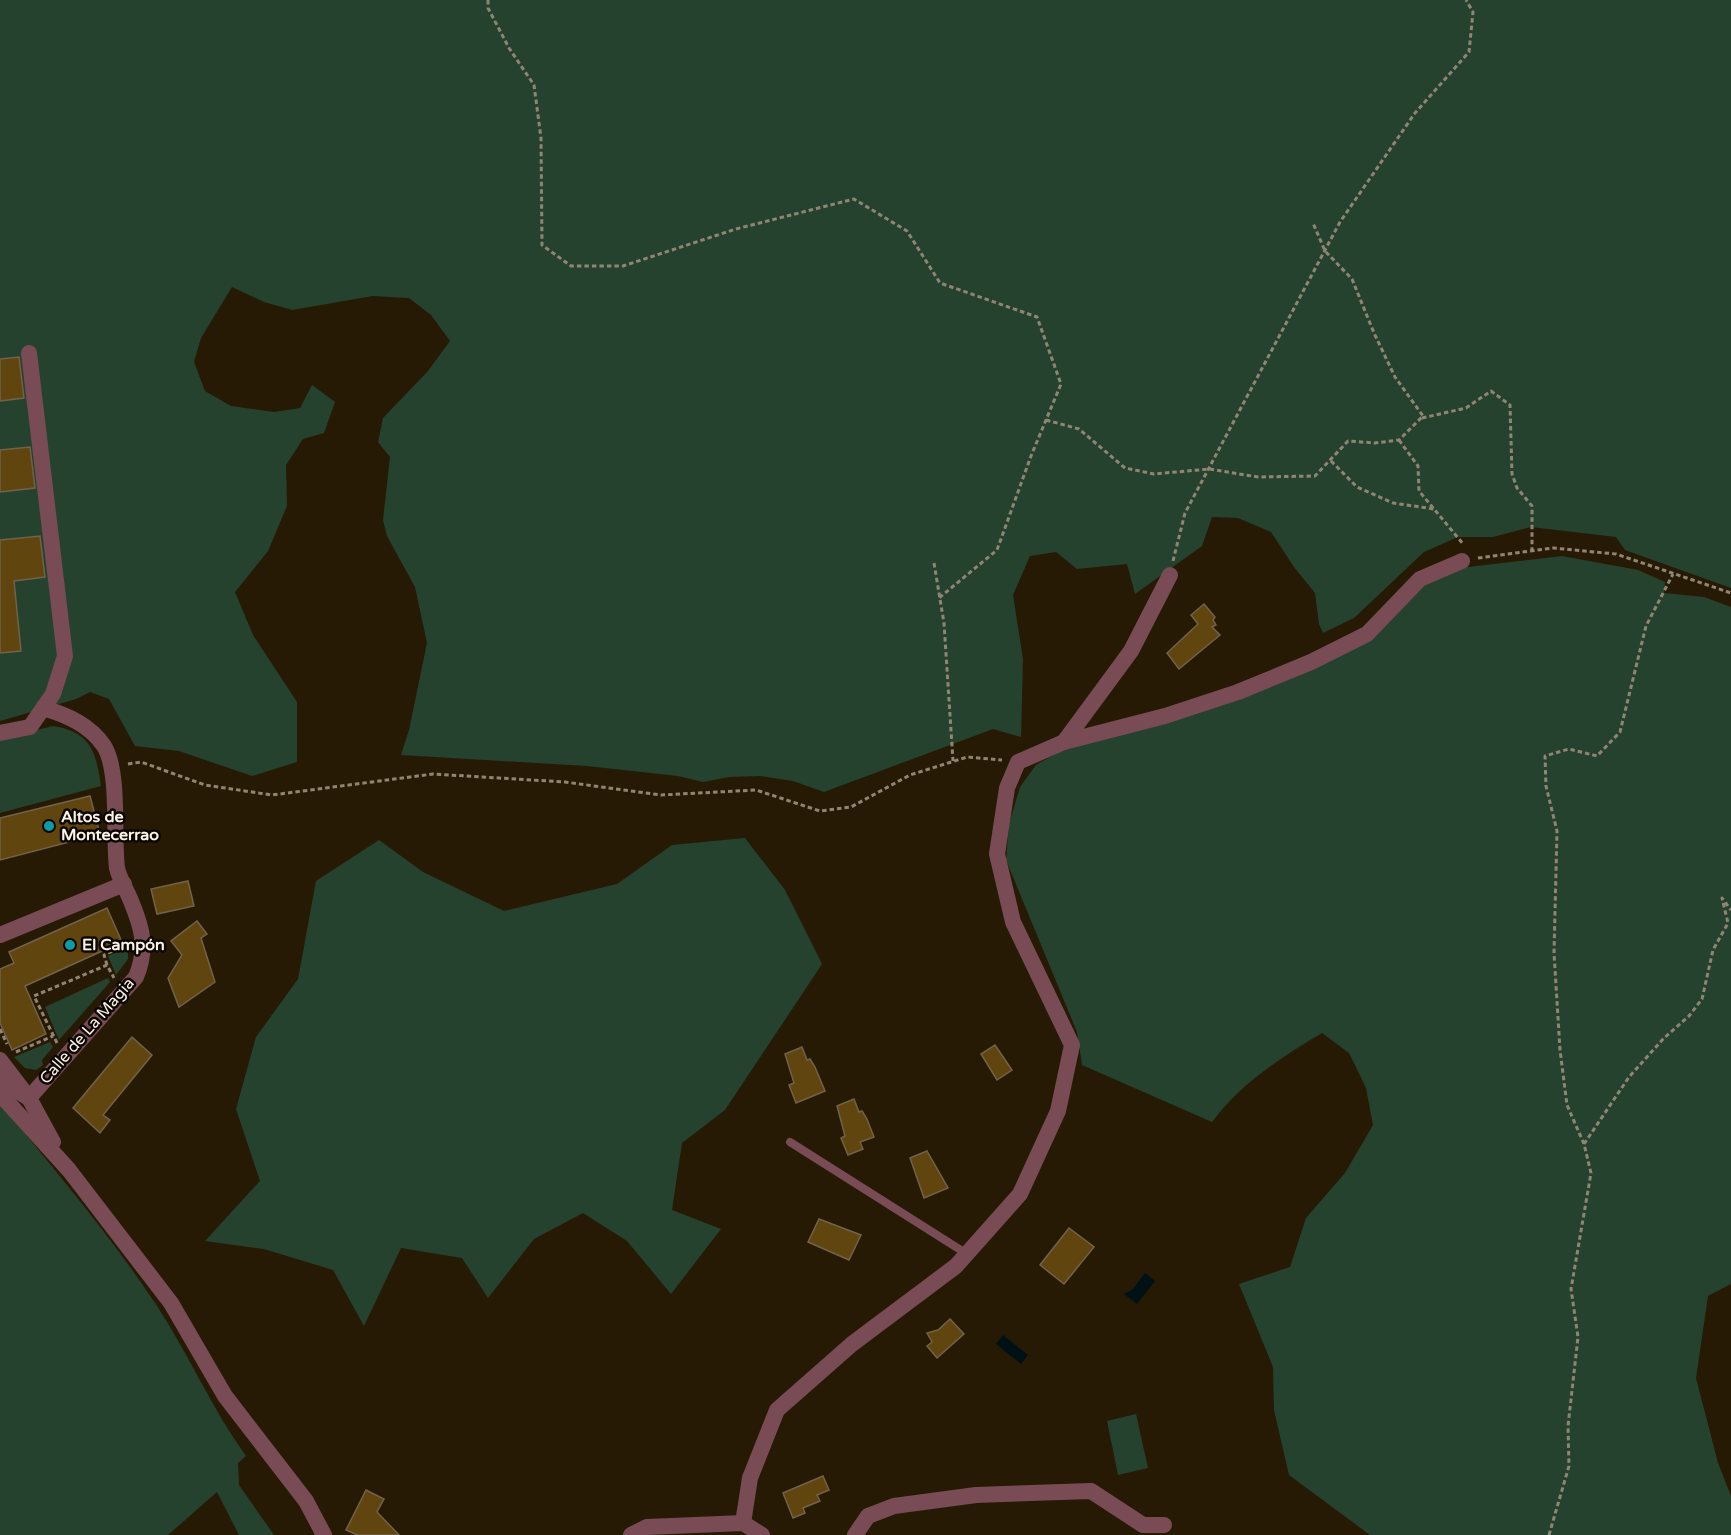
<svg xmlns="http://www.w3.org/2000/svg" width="1731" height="1535" font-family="'Varela Round',sans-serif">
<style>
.green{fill:#25422f}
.water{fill:#001116}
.building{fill:#60450f;stroke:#71624a;stroke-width:1.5}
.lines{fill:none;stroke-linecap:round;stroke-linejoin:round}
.path{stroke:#908573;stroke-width:3;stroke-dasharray:4.5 3;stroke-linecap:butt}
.lane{stroke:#784b55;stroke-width:8}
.street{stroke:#784b55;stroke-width:16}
.culture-dot{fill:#0f9aa8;stroke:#0b0601;stroke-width:2}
.labels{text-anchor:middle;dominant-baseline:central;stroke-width:5;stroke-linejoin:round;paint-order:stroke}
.poi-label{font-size:16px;font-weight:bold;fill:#fcf3e6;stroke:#0b0601;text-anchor:start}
.street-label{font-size:16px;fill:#fcf3e6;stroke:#0b0601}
</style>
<rect width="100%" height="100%" fill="#271a04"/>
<g class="green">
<path d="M0,0H1731V588L1625,550L1616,537L1531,527L1493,537H1458L1424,552L1354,618L1323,633L1319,624L1315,593L1294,567L1271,532L1238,518L1212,517L1202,546L1135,594L1127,564L1077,569L1056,552L1030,556L1013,595L1023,659L1021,737L993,729L824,792L793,781L760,776L729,777L703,782L678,776L587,766L401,755L409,730L427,643L415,587L387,536L383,520L390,457L378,442L383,418L428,371L450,341L431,315L409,298L373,296L292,310L264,302L232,287L201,338L194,362L205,391L231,406L274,412L300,408L312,385L335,402L324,433L303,439L286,465L287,506L268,551L235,592L253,635L297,702V762L252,776L179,751L135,746L109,699L90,692L76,699L0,721Z"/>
<path d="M1562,556L1638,570L1665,582L1664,593L1704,597L1731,607V1284L1708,1296L1696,1378L1718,1463L1731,1496V1535H1370L1289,1475L1274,1410L1273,1367L1239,1284L1290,1267L1306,1218L1345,1173L1373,1125L1366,1088L1349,1053L1322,1033C1280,1058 1241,1083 1212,1122L1082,1065L1077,1032L1006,860L1009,824L1020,787L1036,765L1057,753L1329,660L1422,585L1468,567Z"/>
<path d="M53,726C91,732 96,752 101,786L0,813V739Z"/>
<path d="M745,838L785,890L822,964L725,1110L682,1143L672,1210L721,1229L671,1294L627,1241L583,1213L534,1239L488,1298L462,1258L401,1248L364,1326L333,1270L264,1249L205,1241L260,1181L236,1109L256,1037L298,979L316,881L379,840L423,872L504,911L617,884L672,845Z"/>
<path d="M128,947V959L116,975L108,956Z"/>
<path d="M108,978L110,982L59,1040L45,1007Z"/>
<path d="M50,1042L53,1047L42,1060L43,1065L36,1070L25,1068L14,1057Z"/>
<path d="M0,1103C54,1169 110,1235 157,1306C189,1355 212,1409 246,1456L238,1463L239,1485L274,1535H239L217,1492L168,1535H0Z"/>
<path d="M1136,1414L1148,1468L1118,1475L1107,1421Z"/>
</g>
<g class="water">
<path d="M1145,1273L1155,1281L1137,1304L1124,1294L1133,1289Z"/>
<path d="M1003,1335L1028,1355L1021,1364L996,1344Z"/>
</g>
<g class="building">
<path d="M19,357L24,398L0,401V359Z"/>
<path d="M30,447L35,488L0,492V450Z"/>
<path d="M40,536L45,577L14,581L21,651L0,653V540Z"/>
<path d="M1204,604L1215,617L1213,620L1216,625L1212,627L1220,635L1179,669L1167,653L1198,624L1191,615Z"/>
<path d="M90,796L100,834L0,860V818Z"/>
<path d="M188,881L194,906L157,914L151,889Z"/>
<path d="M107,908L122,942L25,986L46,1034L12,1050L0,1023V969L14,963L9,952Z"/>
<path d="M197,921L207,934L201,938L215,982L179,1007L168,978L182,955L171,941Z"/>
<path d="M132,1037L152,1055L103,1115L110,1120L100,1133L73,1108Z"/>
<path d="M995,1045L1012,1070L997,1080L981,1054Z"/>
<path d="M802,1047L807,1060L810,1059L815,1067L825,1091L796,1103L789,1085L794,1083L785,1054Z"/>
<path d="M854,1099L859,1112L862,1111L867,1119L874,1137L860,1142L863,1149L848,1155L841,1138L845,1136L837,1106Z"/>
<path d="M927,1151L948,1188L924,1198L910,1158Z"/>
<path d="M819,1219L861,1235L849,1260L808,1242Z"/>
<path d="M1069,1228L1094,1247L1064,1284L1040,1265Z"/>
<path d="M950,1319L964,1334L937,1358L927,1346L932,1342L927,1333L938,1330Z"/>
<path d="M823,1476L829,1490L817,1495L820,1501L803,1508L805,1513L793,1518L783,1493Z"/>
<path d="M366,1490L384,1499L377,1512L399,1535H357L346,1530Z"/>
</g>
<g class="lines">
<g class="path">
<path d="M488,0V8L509,48L534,85L541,138L542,245L571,266H623L736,229L854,199L907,231L940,283L1037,317L1061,384L1031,456L997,550L939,598"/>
<path d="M1422,418L1466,408L1491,391L1510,405L1512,474L1517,488L1532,506V551"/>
<path d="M1046,420L1079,429L1125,468L1154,474L1209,469L1258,477L1315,476L1348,441L1375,443L1399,440L1423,416L1395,377L1374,333L1352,279L1325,251L1313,223"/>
<path d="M1399,440L1418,466L1419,491L1464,545"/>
<path d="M1331,461L1357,487L1393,503L1434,509"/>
<path d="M1478,558L1553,548L1616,554L1731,593"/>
<path d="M1173,561L1185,513L1340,222L1415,113L1469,52L1473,12L1466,0"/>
<path d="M934,563L944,623L953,761"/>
<path d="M128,764L141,762L205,785L272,795L433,774L565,782L661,795L756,790L820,811L851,807L910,775L967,757L1002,760"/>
<path d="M107,965L104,955L125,945"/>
<path d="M0,1029L7,1044"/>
<path d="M57,1043L34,996L107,965L114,978"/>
<path d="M16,1052L53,1036"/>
<path d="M1584,1144L1629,1077L1664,1038L1689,1016L1702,999L1713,950L1728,923L1722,898L1731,910"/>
<path d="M1549,1535L1569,1466L1568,1426L1578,1337L1571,1289L1591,1173L1584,1144L1567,1105L1560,1050L1554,953L1557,831L1546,786L1545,756L1569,749L1597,756L1620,732L1646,626L1673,574"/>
</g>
<path class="lane" d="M790,1142L967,1254"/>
<g class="street">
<path d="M0,733L30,727L53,694L65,656L29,353"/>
<path d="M1064,742L1131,651L1170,575"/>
<path d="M0,935L124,884"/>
<path d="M0,1060L29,1098L53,1142"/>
<path d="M0,1081L29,1098L136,977C149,946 141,924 128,894C124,886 119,877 117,868C113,837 120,771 104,746C90,725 67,715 43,708"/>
<path d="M0,1094L69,1170L171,1303L225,1396L306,1501L324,1535"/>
<path d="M743,1523L750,1478L777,1410L852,1344L956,1266L1020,1194L1058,1111L1072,1045L1013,922L997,854L1007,788L1018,762L1064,742L1165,716L1238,692L1311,662L1367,634L1420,579L1462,561"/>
<path d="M631,1535L647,1527L743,1523L762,1535"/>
<path d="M855,1535L868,1516L894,1506L976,1495L1091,1491L1143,1525H1164"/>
</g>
</g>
<g class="culture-dot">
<circle cx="49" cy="826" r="6"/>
<circle cx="70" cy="945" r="6"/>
</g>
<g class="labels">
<g class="poi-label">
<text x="61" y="817">Altos de<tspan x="61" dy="18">Montecerrao</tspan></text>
<text x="82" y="945">El Campón</text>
</g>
<g class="street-label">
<text transform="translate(87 1031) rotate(-49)">Calle de La Magia</text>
</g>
</g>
</svg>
